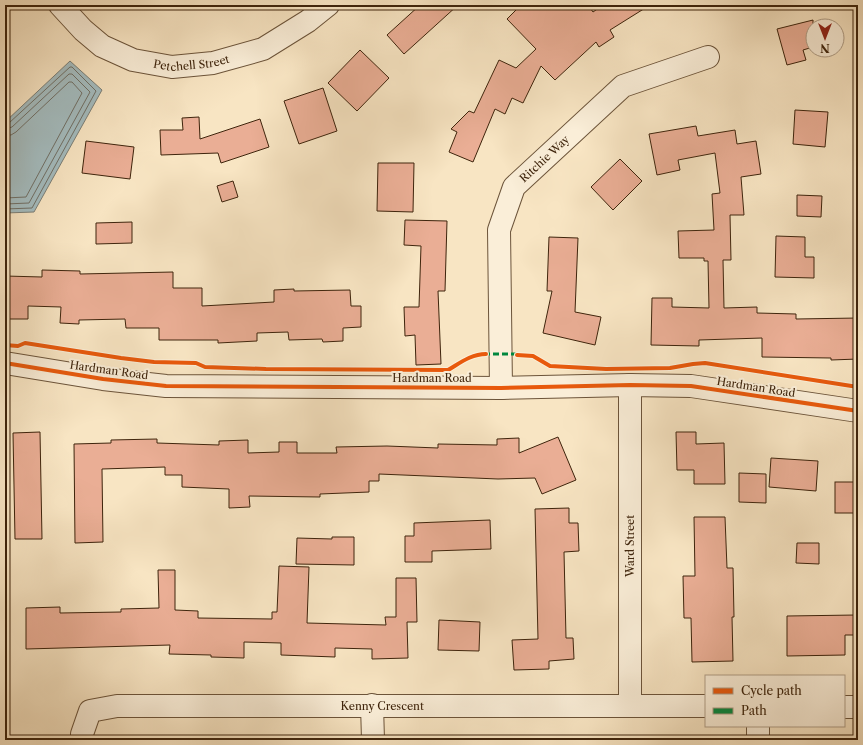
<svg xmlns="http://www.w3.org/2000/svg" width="863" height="745" font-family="'Libre Caslon Text',serif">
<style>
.water{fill:#a4bcbf;stroke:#7b7f77}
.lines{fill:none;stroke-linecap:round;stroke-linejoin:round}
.shore{stroke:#717066;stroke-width:1}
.building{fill:#eaae95;stroke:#3e240c}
.street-casing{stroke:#6c543a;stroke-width:24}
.street{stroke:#faeed8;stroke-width:22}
.quiet{stroke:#00873e;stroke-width:3;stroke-dasharray:6 3;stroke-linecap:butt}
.cycleway-casing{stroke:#faeed8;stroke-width:6}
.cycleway{stroke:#e8590c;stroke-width:4}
.labels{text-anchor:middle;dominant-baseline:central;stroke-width:4;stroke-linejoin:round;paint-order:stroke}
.street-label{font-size:11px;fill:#3e240c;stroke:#faeed8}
</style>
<rect width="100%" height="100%" fill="#f8e5c3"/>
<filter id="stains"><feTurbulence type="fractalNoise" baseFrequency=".005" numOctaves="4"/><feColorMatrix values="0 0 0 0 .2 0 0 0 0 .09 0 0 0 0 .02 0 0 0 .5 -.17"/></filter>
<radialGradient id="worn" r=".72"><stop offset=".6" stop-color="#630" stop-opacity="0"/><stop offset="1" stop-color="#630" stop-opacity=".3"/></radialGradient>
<path class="water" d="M70,61L102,90L34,212L5,213V122Z"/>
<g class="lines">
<g class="shore">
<path d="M5,124L9,123L70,67H72L96,91L32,208L5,209"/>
<path d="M5,129L12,127L69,74H72L90,92L29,203L5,204"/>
<path d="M5,135H11L16,132L69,82H72L82,93L26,197L5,198"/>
</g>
</g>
<g class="building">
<path d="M420,5H458L404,54L387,35Z"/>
<path d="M521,5H588L593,12L603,5H650L610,30L614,37L599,47L596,42L555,80L541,66L523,103L512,98L505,114L495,109L473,162L449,152L457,132L451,129L469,111L474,113L499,60L516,68L536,49L507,19Z"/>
<path d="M813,20V47L803,50L806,60L787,65L777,29Z"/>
<path d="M360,50L389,78L357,111L328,83Z"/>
<path d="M323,88L337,131L299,144L284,101Z"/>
<path d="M795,110L828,112L825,147L793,144Z"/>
<path d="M199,117L200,139L260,119L269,147L221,163L218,153L161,155L160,130H183L182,118Z"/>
<path d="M696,126L698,136L735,130L737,144L756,141L761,174L741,177L744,215H730L731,260H723L724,308L757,307V313L796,314V319L858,318V359L831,360V358L762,357V338L699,340V346L651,345L652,298H672V307L709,308L708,261H704V258H679L678,231L714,230L712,194L720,193L715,153L678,160L680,170L657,175L649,134Z"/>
<path d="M86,141L134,147L130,179L82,173Z"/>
<path d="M620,159L642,181L613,210L591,187Z"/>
<path d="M378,163H414L413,212L377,211Z"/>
<path d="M233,181L238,197L222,202L217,186Z"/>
<path d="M797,195L822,196L821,217L797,216Z"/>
<path d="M405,220L447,221L445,291H438L441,364L416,365L415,335L405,336L404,307H419L421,246L404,245Z"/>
<path d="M132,222V243L96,244V223Z"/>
<path d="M776,236L805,237V257H814V278L775,277Z"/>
<path d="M549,237L578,238L575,312L601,317L595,345L543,333L552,291H547Z"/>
<path d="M42,270L80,271V274L173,272V288H202V306L274,302V290L294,289V291L350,290L351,306H361V327L343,328V341L323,342L322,339L289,340L288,332L257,333V341L218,343V340H159V328H126L125,319L79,320V324L60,323L61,307L28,306V319H5V276L42,277Z"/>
<path d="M40,432L42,539H15L13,433Z"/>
<path d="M676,432H696V444L724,443L725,484H694V470H677Z"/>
<path d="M558,437L576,480L542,494L535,478L498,479L379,474V481H369V492L320,494V497L249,496L250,507L229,508V489L182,487V475H165V467L102,469L103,542L75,543L74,444L111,443V440L157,439V443L219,445V441L248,440V453L279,452V442H297V453H337L336,447L387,446L438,448V444L497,445V439L519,438V453Z"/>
<path d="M771,458L818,461L816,491L769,487Z"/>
<path d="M739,473L766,474V503L739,502Z"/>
<rect x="835" y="482" width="23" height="31"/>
<path d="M569,508V523H578L579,551L564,552L566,638H573L574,659L549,661V669L514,670L512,640L538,639L535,509Z"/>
<path d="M694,517H725L727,568H733L734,617H732L733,661L692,662L691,618H684L683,576H695Z"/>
<path d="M490,520L491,549L432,551V562H405V536H414V523Z"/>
<path d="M332,537H354V565L296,564L297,538L332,539Z"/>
<path d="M797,543H819V564L796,563Z"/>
<path d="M279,566L309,567L307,623L386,625L385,617H396V578H416L417,622H407L408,658L372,659V649L335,648V657L281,655V643L244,642V658L211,657V655L169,654L170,645L26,649V608L60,607V613L121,612V609L159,608L158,570H175V610L198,611V618L272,619V612H277Z"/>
<path d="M856,615V635H845V655L787,656V616Z"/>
<path d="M439,620L480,622L479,651L438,650Z"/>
</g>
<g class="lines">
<g class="street-casing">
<g id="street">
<path id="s1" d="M60,5L83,30L102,46L133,60L172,67L213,63L263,49L308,21L328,5"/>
<path d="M5,363L103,379L166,386L501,388L630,385L691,386L858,411"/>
<path id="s2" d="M501,388L499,230L514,187L623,86L708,57"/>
<path d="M372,705L373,740"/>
<path d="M630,706V385"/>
<path d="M844,707H858"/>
<path d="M758,726V740"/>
<path id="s3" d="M82,740V734L90,711L117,706H706"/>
</g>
</g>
<use href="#street" class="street"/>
<path class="quiet" d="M484,354H520"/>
<g class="cycleway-casing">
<g id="cycleway">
<path d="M5,345L18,346L25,343L121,358L154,362L196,363L205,367L266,369L448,370C460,363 471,354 486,354"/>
<path d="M517,355L533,356L550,366L606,369L670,368L693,364L705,363L858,387"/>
<path d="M5,363L103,379L166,386L501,388L630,385L691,386L858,411"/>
</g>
</g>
<use href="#cycleway" class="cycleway"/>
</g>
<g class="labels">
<g class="street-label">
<text stroke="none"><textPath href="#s1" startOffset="152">Petchell Street</textPath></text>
<text stroke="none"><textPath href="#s2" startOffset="245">Ritchie Way</textPath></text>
<text transform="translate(109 370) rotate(8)">Hardman Road</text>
<text x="432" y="378">Hardman Road</text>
<text transform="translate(756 387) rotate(9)">Hardman Road</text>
<text transform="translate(630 546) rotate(-90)">Ward Street</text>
<text stroke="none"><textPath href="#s3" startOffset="323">Kenny Crescent</textPath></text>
</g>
</g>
<rect width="863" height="745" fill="none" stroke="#f8e5c3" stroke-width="20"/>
<rect x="6" y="6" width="851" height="733" fill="none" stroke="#3e240c" stroke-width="2"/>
<rect x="10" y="10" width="843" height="725" fill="none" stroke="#3e240c"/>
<rect x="705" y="675" width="140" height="52" fill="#faeed8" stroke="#af9d86"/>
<rect x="713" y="688" width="20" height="6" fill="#e8590c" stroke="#af9d86"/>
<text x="741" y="695" font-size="12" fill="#3e240c">Cycle path</text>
<rect x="713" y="708" width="20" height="6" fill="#00873e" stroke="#af9d86"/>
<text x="741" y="715" font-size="12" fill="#3e240c">Path</text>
<g transform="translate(825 38) rotate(180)"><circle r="19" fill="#faeed8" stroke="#af9d86"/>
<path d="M0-3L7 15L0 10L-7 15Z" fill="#8f2418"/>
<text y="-6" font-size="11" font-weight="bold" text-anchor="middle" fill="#3e240c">N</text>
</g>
<rect width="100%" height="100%" filter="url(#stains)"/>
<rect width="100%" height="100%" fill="url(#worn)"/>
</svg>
